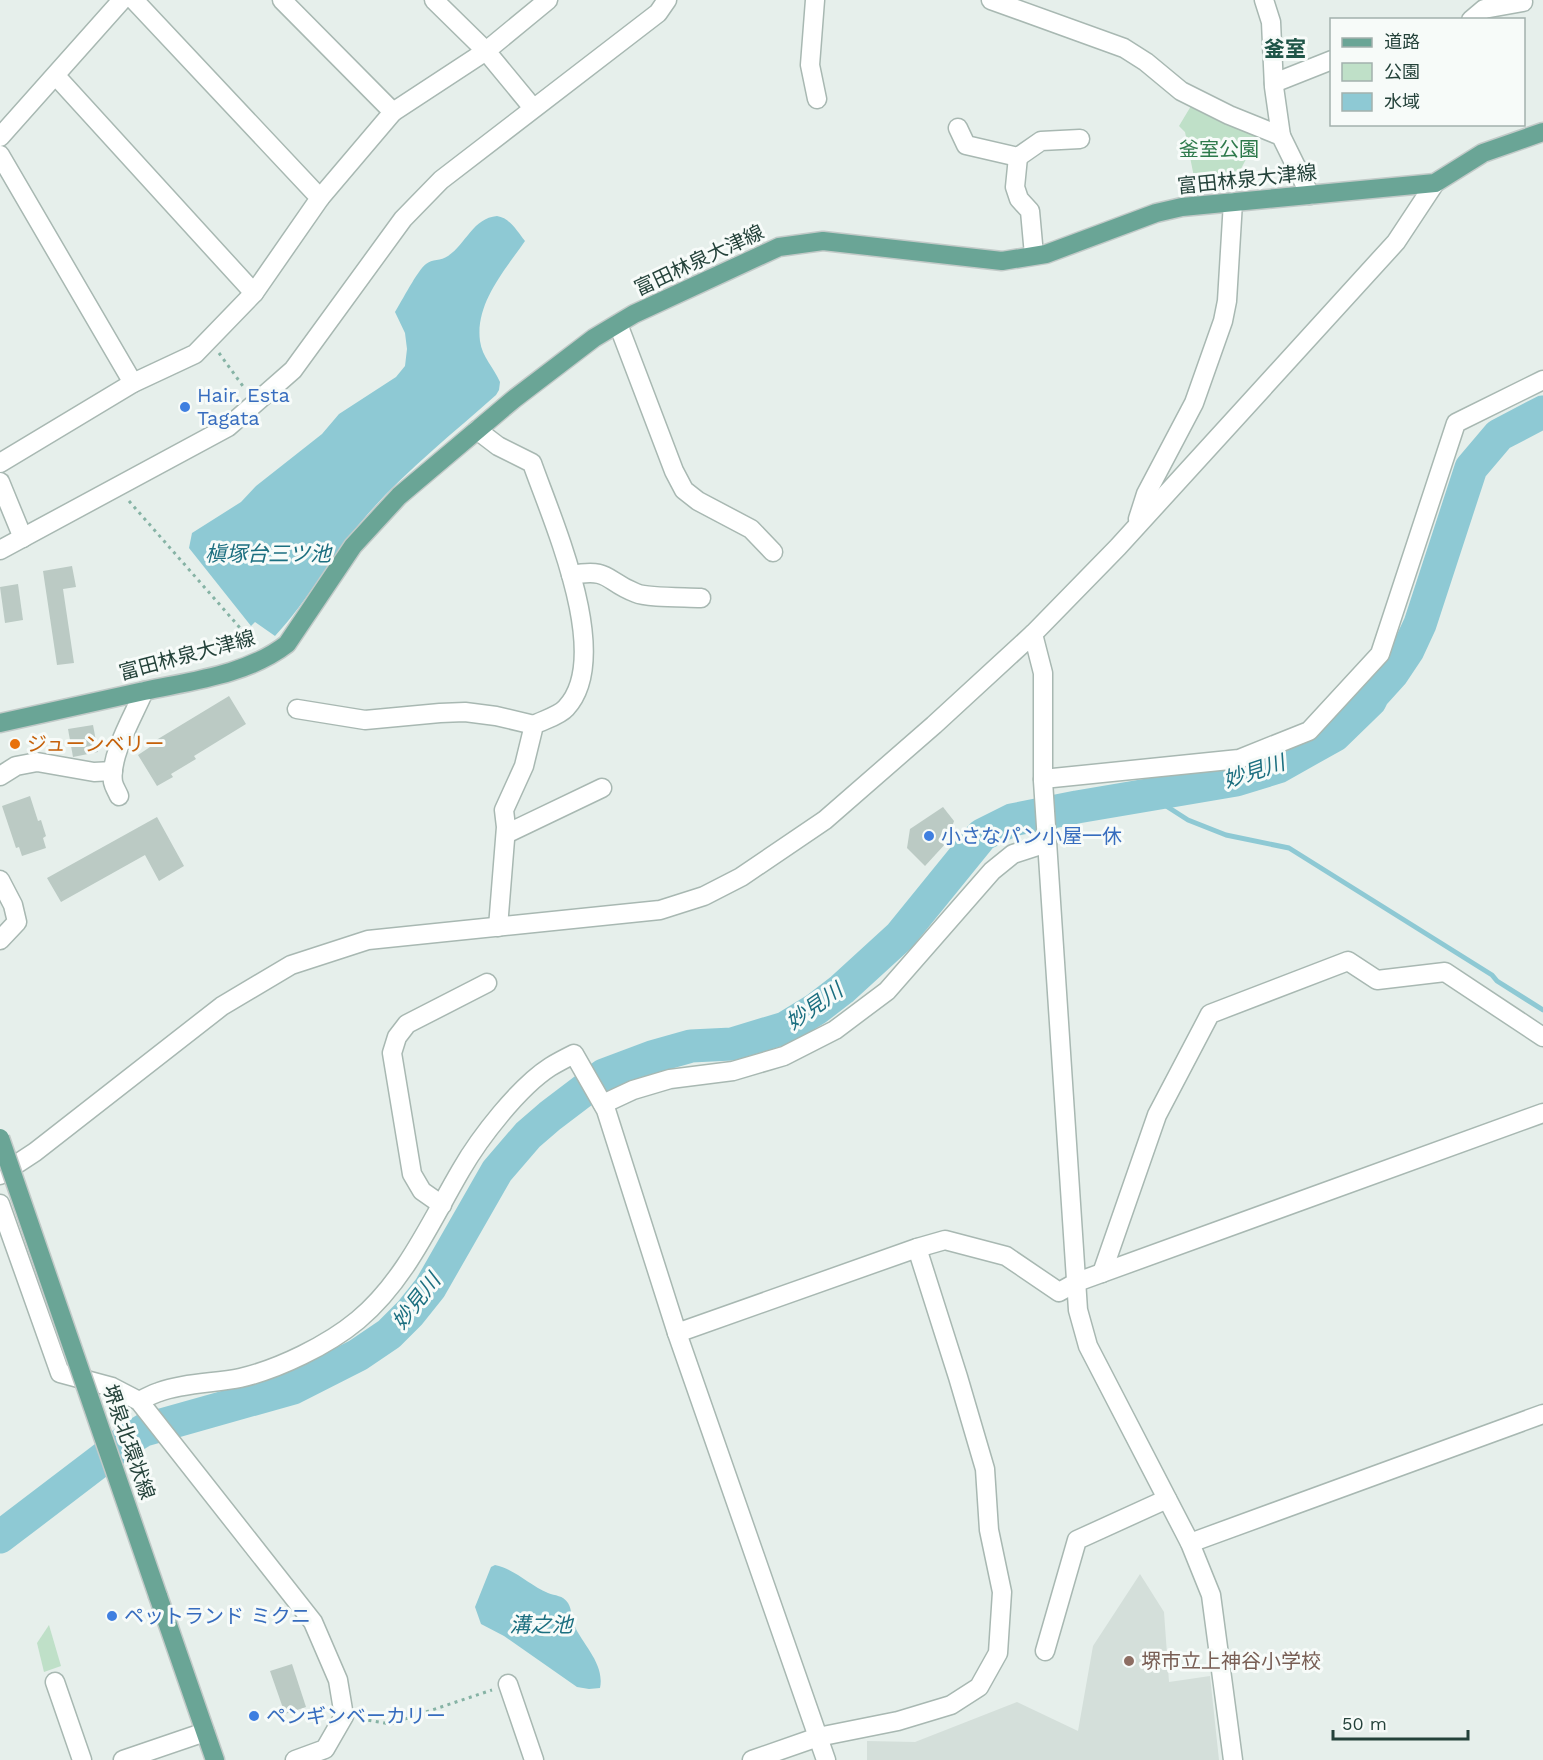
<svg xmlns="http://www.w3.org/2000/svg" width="1543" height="1760" font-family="'Work Sans','Noto Sans JP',sans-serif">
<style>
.built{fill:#d4dfda}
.green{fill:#bfe0c8}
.water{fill:#8ec9d4}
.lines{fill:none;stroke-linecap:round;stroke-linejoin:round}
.stream{stroke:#8ec9d4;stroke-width:5}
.river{stroke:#8ec9d4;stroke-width:33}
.building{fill:#bbcac4}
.minor-casing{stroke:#a8b8b2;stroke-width:21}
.major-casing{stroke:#c2cac8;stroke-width:21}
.path{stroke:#86b3a5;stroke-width:3;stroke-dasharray:3 4.5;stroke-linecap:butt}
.minor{stroke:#fff;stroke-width:18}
.major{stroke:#6aa596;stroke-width:18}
.major-bridge-casing{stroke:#c2cac8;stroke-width:21;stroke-linecap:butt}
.major-bridge{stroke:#6aa596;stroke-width:18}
.shop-dot{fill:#3f7fe0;stroke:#f7fbf9;stroke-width:2}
.food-dot{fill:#e8710a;stroke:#f7fbf9;stroke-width:2}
.education-dot{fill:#8d6e63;stroke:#f7fbf9;stroke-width:2}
.labels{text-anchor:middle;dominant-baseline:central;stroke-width:6;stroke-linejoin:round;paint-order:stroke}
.park-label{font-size:20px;fill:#2d7a4b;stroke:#f7fbf9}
.street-label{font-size:20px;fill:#24423a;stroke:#f7fbf9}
.shop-label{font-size:20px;fill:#366cbe;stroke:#f7fbf9;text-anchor:start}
.food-label{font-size:20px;fill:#c56008;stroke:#f7fbf9;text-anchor:start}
.education-label{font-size:20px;fill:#785e54;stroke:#f7fbf9;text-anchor:start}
.neighbourhood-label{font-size:21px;font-weight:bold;fill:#1f5548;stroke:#f7fbf9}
.water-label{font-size:21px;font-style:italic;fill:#1c6f80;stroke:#f7fbf9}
</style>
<rect width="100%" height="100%" fill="#e6efeb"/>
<path class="built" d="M1140,1574L1164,1612L1169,1682L1210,1676L1219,1760H867V1741L915,1742L1017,1702L1078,1731L1093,1646Z"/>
<g class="green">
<path d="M1191,106L1258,136L1230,190L1197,192L1185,132L1179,126Z"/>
<path d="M49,1625L61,1666L44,1672L37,1643Z"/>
</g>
<g class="water">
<path d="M497,216C510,218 517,231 525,241C505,270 475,303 480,341C482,357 494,368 500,382L499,390L496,395C450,436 400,475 361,522C330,558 308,601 275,636L255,622L251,626L189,548L192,533L241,502L256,486L322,434L339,414L396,377L405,366L407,349L405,333L395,312C402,301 417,271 426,264C432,259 441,261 448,256C466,244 473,218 497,216Z"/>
<path d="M495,1565C515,1569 529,1585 548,1593C555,1596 563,1595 568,1603C572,1609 571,1618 574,1625C583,1645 605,1664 600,1688L589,1689L577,1687L504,1636L481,1624L475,1607L491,1567Z"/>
</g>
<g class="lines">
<path class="stream" d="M1149,795L1188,820L1226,835L1289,848L1492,975L1497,981L1543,1010"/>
<path class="river" d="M0,1537L126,1441L144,1430L293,1388L358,1355L389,1334L410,1313L430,1288L497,1171L528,1135L550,1116L604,1075L652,1057L691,1046L732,1044L785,1028L816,1009L842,989L900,936L982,835L1012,820L1077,807L1236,780L1278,767L1335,735L1370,701L1373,695L1392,674L1408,650L1420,624L1471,468L1499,435L1543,412"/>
</g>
<g class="building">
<path d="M72,566L76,587L63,589L74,663L57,665L43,571Z"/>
<path d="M18,584L23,620L5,623L0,587Z"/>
<path d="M229,696L246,724L194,756L196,759L171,774L173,777L157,786L138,755L153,745V742Z"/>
<path d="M93,725L98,752L73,757L68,729Z"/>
<path d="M30,796L38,821L41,820L46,836L43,838L46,848L22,856L19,847L16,848L2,806Z"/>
<path d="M943,807L954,821L947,842L925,866L907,848L910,829Z"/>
<path d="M157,817L184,866L159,881L145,855L61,902L47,878Z"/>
<path d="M292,1664L306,1707L285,1714L270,1671Z"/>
</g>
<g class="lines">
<g class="minor-casing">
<g id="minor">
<path d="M282,0L393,112"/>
<path d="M815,0L810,65L817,99"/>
<path d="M991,0L1124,48L1146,62L1181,91L1229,115L1281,136L1310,195"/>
<path d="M1264,0L1271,22L1274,87L1281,136"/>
<path d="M1471,20L1484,9L1523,2L1522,0"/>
<path d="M56,76L254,293"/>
<path d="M1274,83L1332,60"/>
<path d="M533,108L486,51L548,0"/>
<path d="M958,128L966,145L1018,157L1041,141L1080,139"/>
<path d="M0,137L122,0"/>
<path d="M0,155L133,383"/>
<path d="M1018,157L1015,187L1019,199L1030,211L1034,255"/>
<path d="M320,198L393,112L486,51L434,0"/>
<path d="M618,324L674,471L684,490L698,501L751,529L773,552"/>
<path d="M477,430L498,446L532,463C552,520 614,657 566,708C559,716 543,720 534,725L524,766L504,810L506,827L498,927"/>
<path d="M0,463L133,383L195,354L254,293L320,198L134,0"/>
<path d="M0,482L23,538"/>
<path d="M1138,519L1146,494L1194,403L1223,321L1227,301L1233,202"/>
<path d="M0,550L228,427L293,370L403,219L441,180L658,13L667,0"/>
<path d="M571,575C612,568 604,581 636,593C647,598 687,597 701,598"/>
<path d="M1033,634L1043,673V781L1078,1310L1088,1346L1190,1543L1211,1595L1233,1760"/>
<path d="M297,709L365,720L440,713L465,712L496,716L534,725"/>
<path d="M0,776L16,766L37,762L94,772L113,771"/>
<path d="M1043,779L1239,759L1309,731L1380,654L1456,423L1543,380"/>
<path d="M119,796C117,791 114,787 113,782C109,756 134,715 144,691"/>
<path d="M506,834L602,788"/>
<path d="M0,880L13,905L17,922L0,940"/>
<path d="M603,1104L633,1090L670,1079L733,1071L784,1056L835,1030L887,991L992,871L1013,854L1047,843"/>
<path d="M0,1175L35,1152L222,1006L291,965L368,940L660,910L704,896L741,877L825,820L934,725L1033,634L1118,547L1396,242L1435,183"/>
<path d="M0,1204L60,1373L112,1387L139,1401L313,1622L338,1680L344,1716L325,1749L295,1760"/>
<path d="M442,1205L422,1191L412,1174L392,1053L397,1037L407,1024L487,983"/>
<path d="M1102,1273L1157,1115L1210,1014L1348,961L1377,980L1445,972L1543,1037"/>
<path d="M677,1333L917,1248L945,1240L1006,1256L1059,1292L1077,1282L1543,1113"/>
<path d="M139,1401C146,1398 152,1394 159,1392C182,1383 216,1383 240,1378C279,1369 328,1345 358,1320C405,1281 431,1221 461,1170C480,1137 519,1087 550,1067C558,1062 566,1058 574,1054L606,1110L677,1333L826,1760"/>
<path d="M1190,1543L1543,1414"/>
<path d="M1045,1651L1077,1540L1167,1499"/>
<path d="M55,1682L82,1760"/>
<path d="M508,1684L534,1760"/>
<path d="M123,1760L205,1732"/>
<path d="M752,1760L818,1737L898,1721L951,1705L979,1687L998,1653L1002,1592L989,1530L985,1469L958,1377L917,1248"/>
</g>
</g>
<g class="major-casing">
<g id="major">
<path d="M0,723C48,712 96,702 144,691C191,681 247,675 287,644L353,546L399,496L514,399L594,338L634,314L779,247L823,241L1002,261L1046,254L1156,213L1182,207L1435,183L1483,153L1543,132"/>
<path d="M158,1596L215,1760"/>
</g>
</g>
<g class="path">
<path d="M219,353L245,389"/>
<path d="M129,501L255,645"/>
<path d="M361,1719L390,1724L492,1690"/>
</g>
<use href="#minor" class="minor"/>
<use href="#major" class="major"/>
<g class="major-bridge-casing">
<path id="major-bridge" d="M0,1138L158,1596"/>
</g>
<use href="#major-bridge" class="major-bridge"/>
</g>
<g class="shop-dot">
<circle cx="185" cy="407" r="6"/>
<circle cx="929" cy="836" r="6"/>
<circle cx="112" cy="1616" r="6"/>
<circle cx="254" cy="1716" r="6"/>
</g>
<circle class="food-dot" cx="15" cy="744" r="6"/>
<circle class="education-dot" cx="1129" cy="1661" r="6"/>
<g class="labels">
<g class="park-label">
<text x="1219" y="149">釜室公園</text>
</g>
<g class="street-label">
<text transform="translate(1247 179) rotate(-6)">富田林泉大津線</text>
<text transform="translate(699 260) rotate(-25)">富田林泉大津線</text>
<text transform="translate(187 655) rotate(-15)">富田林泉大津線</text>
<text transform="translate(129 1442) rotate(71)">堺泉北環状線</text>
</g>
<g class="shop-label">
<text x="197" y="395">Hair. Esta<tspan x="197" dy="23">Tagata</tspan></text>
<text x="941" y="836">小さなパン小屋一休</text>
<text x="124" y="1616">ペットランド ミクニ</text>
<text x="266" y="1716">ペンギンベーカリー</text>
</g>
<g class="food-label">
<text x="27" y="744">ジューンベリー</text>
</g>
<g class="education-label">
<text x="1141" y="1661">堺市立上神谷小学校</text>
</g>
<g class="neighbourhood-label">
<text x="1285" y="48">釜室</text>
</g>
<g class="water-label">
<text x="268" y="553">槇塚台三ツ池</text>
<text transform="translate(1254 771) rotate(-18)">妙見川</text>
<text transform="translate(814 1006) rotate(-35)">妙見川</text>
<text transform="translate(416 1301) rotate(-52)">妙見川</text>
<text x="541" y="1624">溝之池</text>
</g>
</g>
<rect x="1330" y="18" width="195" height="108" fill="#f7fbf9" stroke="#a3b1ad" stroke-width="1.5"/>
<rect x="1342" y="38" width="30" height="9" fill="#6aa596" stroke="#a3b1ad" stroke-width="1.5"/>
<text x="1384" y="48" font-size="18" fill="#24423a">道路</text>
<rect x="1342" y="63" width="30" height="18" fill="#bfe0c8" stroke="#a3b1ad" stroke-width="1.5"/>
<text x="1384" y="78" font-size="18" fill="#24423a">公園</text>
<rect x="1342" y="93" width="30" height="18" fill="#8ec9d4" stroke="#a3b1ad" stroke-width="1.5"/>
<text x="1384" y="108" font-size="18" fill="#24423a">水域</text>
<path d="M1333 1730v9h135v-9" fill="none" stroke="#24423a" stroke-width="3"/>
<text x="1342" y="1730" font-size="18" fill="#24423a" stroke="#f7fbf9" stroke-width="4.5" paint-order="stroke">50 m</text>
</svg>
